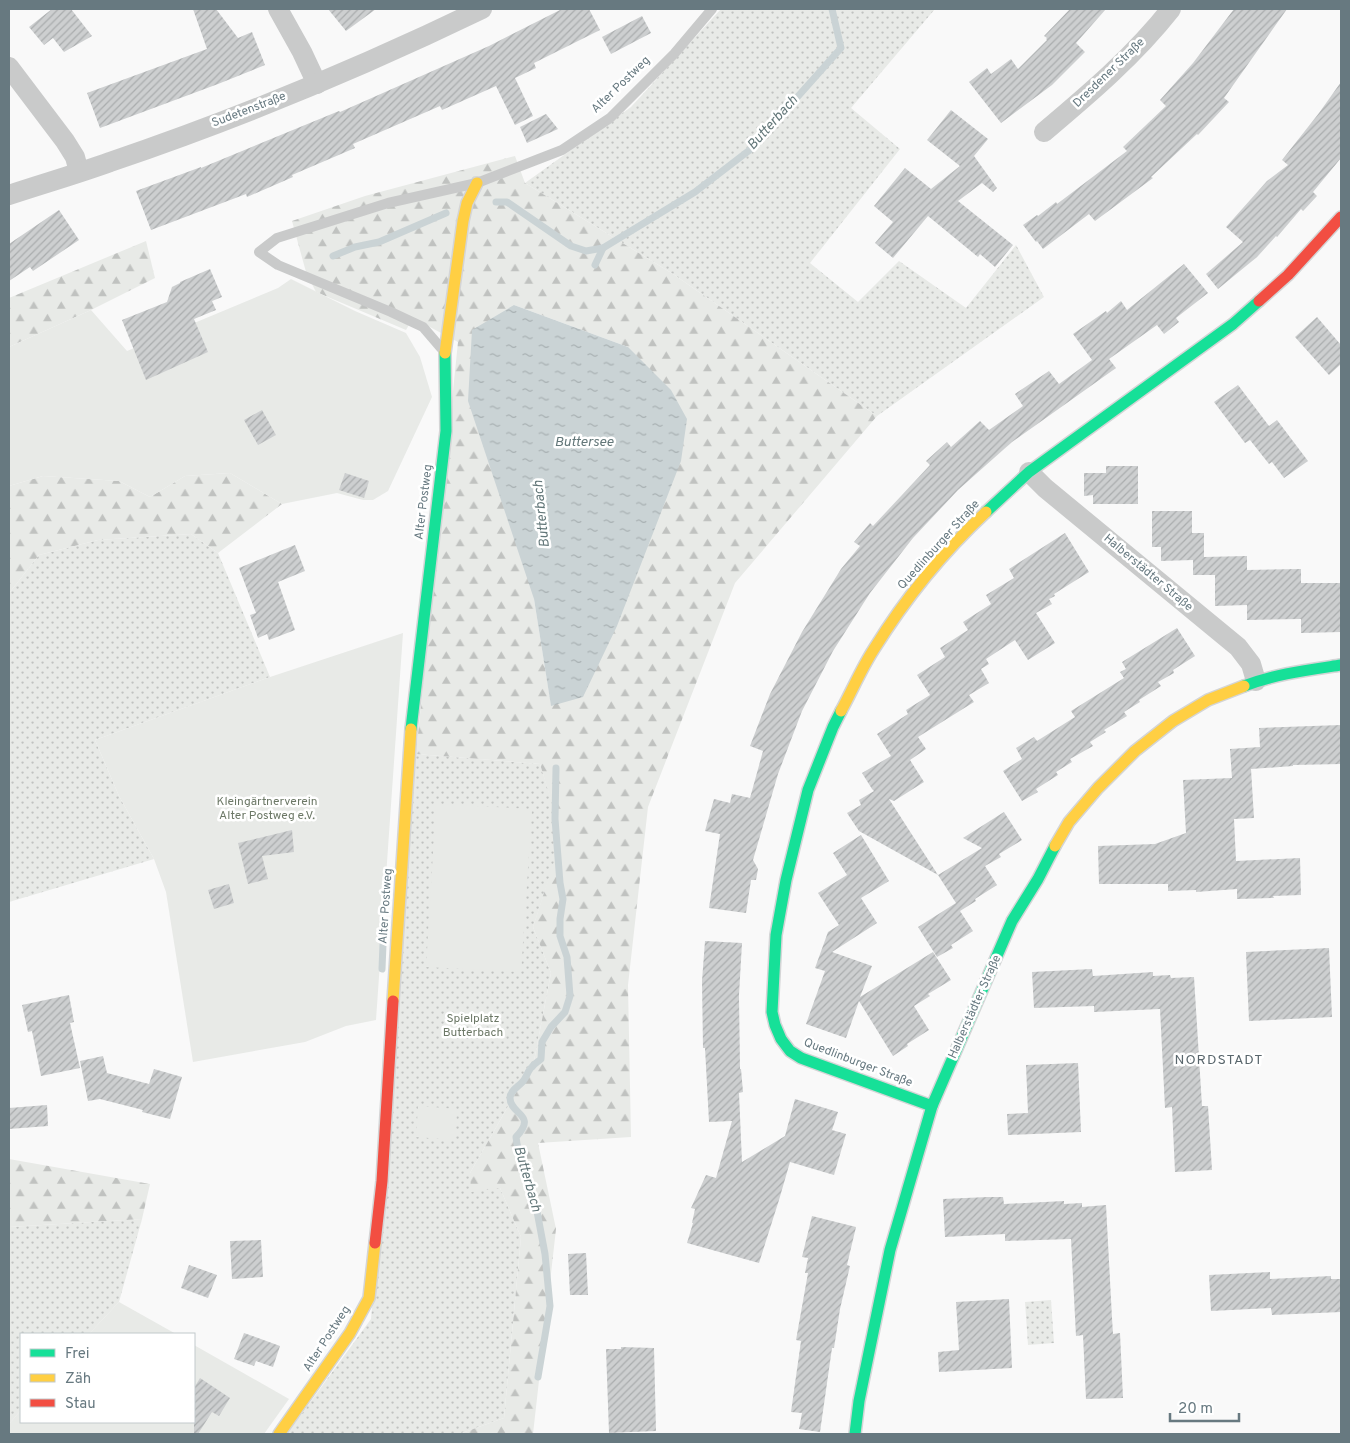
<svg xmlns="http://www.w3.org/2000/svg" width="1350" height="1443" font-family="Overpass,sans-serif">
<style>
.grass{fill:url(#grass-dots)}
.forest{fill:url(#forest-firs);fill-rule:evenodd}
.garden{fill:#e8eae7}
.water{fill:url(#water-ripples)}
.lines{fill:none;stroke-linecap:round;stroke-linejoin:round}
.stream{stroke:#cad3d5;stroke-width:7}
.building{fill:url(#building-hatch)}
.fast-casing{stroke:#d4d5d6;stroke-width:14}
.slow-casing{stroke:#d4d5d6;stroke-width:14}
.jam-casing{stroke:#d4d5d6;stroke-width:14}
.lane{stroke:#c9caca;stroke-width:10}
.street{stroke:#c9caca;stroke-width:20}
.fast{stroke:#16e098;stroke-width:11}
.slow{stroke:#ffcf43;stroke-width:11}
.jam{stroke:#f24e42;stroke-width:11}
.labels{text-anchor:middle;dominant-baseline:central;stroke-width:5;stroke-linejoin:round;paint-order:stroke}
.street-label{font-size:12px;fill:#677980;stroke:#fff}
.park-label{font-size:12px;fill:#6c7866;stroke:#fff}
.water-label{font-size:14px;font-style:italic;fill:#637779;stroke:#fff}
.neighbourhood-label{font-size:14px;letter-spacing:1px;fill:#59666c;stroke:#fff}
</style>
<defs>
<pattern id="grass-dots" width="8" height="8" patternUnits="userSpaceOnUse" patternTransform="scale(1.25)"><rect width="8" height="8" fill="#e8eae7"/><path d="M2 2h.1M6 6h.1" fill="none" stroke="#c0c2c0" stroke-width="1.8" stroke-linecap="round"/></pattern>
<pattern id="forest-firs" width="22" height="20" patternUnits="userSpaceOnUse" patternTransform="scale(1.25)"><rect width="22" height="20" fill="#e8eae7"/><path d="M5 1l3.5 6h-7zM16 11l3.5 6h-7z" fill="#c0c2c0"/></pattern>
<pattern id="water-ripples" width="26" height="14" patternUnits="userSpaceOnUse" patternTransform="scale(1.25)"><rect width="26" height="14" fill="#cad3d5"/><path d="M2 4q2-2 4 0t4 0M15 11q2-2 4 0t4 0" fill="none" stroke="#a8b0b2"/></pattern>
<pattern id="building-hatch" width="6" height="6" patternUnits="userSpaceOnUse" patternTransform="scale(1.25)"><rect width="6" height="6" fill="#cdcfd0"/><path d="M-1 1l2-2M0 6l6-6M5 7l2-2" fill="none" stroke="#aaadae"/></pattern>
</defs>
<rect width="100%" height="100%" fill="#f9f9f9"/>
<g class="grass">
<path d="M721,9H935L851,108L900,149L810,263L858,302L899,261L966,308L1016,245L1044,297L877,416L673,274L525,183L631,107Z"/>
<path d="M191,534L218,553L270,677L95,740L119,796L154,859L9,902V593L10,592L39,555L98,540Z"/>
<path d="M416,754L540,764L563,837L533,927L551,973L534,1061L470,1173L500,1188L521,1237L504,1418L459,1434H287L371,1319Z"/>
<path d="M142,1219L119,1302L89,1334H21V1410L9,1424V1227Z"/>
<path d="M1051,1300L1054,1343L1028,1345L1025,1302Z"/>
</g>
<g class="forest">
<path d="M515,156L525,183L673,274L877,416L735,583L648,807L628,985L631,1137L538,1143L556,1229L533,1434H459L504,1418L521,1237L500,1188L471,1192L470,1173L534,1061L551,973L533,927L562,837L540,764L416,754L458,342L413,318L406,330L316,292L306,272L292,221L365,196ZM514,305L628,347L551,705L534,599Z"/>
<path d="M146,241L155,278L91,310L9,347V298Z"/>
<path d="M230,473L282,504L218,553L191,534L98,540L39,555L10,592H9V486L43,476L119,481L150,497L185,476Z"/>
<path d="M9,1159L150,1184L142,1219L9,1227Z"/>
</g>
<g class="garden">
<path d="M291,279L355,311L406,333L420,357L432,397L388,491L373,500H363L337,493L282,504L230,473L185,476L150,497L119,481L43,476L9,486V347L91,310L127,351L278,288Z"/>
<path d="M403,633L376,1020L346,1026L305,1042L193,1062L166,892L154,859L119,796L95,740L270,677Z"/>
<path d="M436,804L532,809L521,972L426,967Z"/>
<path d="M418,1106L457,1109L455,1140L416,1137Z"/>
<path d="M119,1302L176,1334H89Z"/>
<path d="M194,1345L289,1399L264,1434H9V1424L21,1410V1422H194Z"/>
</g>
<path class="water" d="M514,305L628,347L671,390L687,419L681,461L617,626L583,697L551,706L534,599L468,401L472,330Z"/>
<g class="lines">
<g class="stream">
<path d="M496,202H507L571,246L586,251L603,248"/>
<path d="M333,256L355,247L379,242L446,213"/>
<path d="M595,265L603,248L695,192L751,149L841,48L832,9"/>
<path d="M382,969L383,944"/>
<path d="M538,1377L550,1306L545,1254L536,1206L517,1144L516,1137C538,1114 510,1115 510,1098C510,1090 520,1086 524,1080C527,1076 528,1070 532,1067C534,1064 538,1062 541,1059L542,1042L551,1027L565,1012L570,996L567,957L560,936V919L563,899L560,883L555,819L556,768"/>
</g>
</g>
<g class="building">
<path d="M52,9H71L92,36L64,52L53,38L44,45L29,27Z"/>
<path d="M193,9H216L238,38L252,32L265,65L218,84L100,128L87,93L207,49Z"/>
<path d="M328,9H376L346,31Z"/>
<path d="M562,9H589L600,30L534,63L536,68L515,78L533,116L515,125L496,86L442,110L440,106L353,144L355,148L292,175L293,177L247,197L246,194L151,230L136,191L201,167V168L339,111L340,112L489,46Z"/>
<path d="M1070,9H1106L1076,43L1085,52L1052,85L1001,123L969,82L987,68L991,74L1011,59L1018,69L1047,40L1046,39L1047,38L1044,36Z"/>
<path d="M1234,9H1287L1224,98L1229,102L1198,135L1197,134L1151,177L1153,178L1095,221L1089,214L1043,249L1037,241L1036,242L1023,225L1037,215L1038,216L1056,202L1057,204L1127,151L1123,147L1166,106L1160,100L1193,63Z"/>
<path d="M642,16L651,33L611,54L602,37Z"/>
<path d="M1341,82V158L1313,192L1317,196L1303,211L1301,209L1277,237L1276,236L1257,257L1218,289L1206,274L1243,242L1226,227L1267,181L1288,165L1282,160L1319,113Z"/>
<path d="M951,110L988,139L974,156L997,188L993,192L982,183L958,201L1013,245L995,267L980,254L978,257L928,216L893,258L875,243L893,222L874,206L905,168L931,189L960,166L927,140Z"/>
<path d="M546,114L558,129L527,143L520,127Z"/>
<path d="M59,210L79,240L33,271L30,267L9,281V244Z"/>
<path d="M1184,264L1208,293L1176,318L1179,322L1164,334L1157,325L1109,359L1116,368L1012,442L958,490L913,538L870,593L833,651L802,711L778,774L753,860L758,869L756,880H751L746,913L709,908L720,834L705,831L714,799L730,803L732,794L750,798L763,751L750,746L770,694L802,632L841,569L860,546L854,542L870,523L873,526L930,465L926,461L947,442L951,447L980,421L989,430L1023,406L1015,394L1049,371L1059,384L1092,360L1073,334L1106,311L1107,313L1121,301L1127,310Z"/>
<path d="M210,269L222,297L212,301L216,310L194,319L208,352L146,380L122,320L167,302L172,287L180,283V282Z"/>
<path d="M1317,317L1341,345V364L1329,375L1295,337Z"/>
<path d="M1238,385L1269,426L1277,420L1308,461L1284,478L1272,462L1269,464L1250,440L1245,443L1214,402Z"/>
<path d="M262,410L276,435L258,445L244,420Z"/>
<path d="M1106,466H1138V504H1093V495L1084,496V473H1106Z"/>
<path d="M345,473L369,481L364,498L339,490Z"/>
<path d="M1152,511H1192V533H1204V557L1247,556V570L1301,569V583H1341V632L1301,633V619L1247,620V605L1215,606V575H1193V560L1161,561V547H1152Z"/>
<path d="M1065,533L1089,572L1054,594L1055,596L1049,599L1052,604L1036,613L1055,643L1028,660L1015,640L986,659L989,664L981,669L989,683L969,695L974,702L918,737L926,749L910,760L924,782L894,801L889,799L938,875L859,831L847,813L861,805L859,800L874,791L872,789L862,773L891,756L877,734L908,714L906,710L930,695L917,675L945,657L940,648L968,630L963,622L991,604L986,595L1014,578L1009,569Z"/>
<path d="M295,545L305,571L278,582L295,630L269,640L267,634L258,638L250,615L256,613L239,568Z"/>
<path d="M1177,628L1195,656L1173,670L1174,673L1158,682L1161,686L1139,700L1140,702L1124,712L1127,716L1104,730L1106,732L1090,742L1093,746L1070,759L1072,762L1056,772L1058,775L1036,789L1038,792L1022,801L1003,771L1022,759L1016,748L1034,737L1037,741L1075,717L1071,711L1124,678L1120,672L1126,669L1122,662Z"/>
<path d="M1341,725V764L1293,765V766L1251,769L1254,818L1234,819L1236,861L1300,858L1301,895L1273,896L1274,898L1237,899V889L1196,892V890L1168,891V884H1099L1098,846L1155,844L1186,833L1183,780L1232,778L1230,749L1260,747L1259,728Z"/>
<path d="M1004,812L1022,840L999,854L1001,857L985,866L997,885L975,899L976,901L960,911L973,931L951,945L953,948L937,957L918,927L956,903L938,875L982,848L963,838Z"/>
<path d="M292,830L294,852L262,856L268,879L248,884L238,843Z"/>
<path d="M861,835L889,881L861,898L877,923L832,952L872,966L860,997L933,952L951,980L928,994L930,996L914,1006L929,1030L907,1044L908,1046L893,1056L859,1001L846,1038L806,1024L825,971L815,968L828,932L839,925L818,893L847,875L833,853Z"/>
<path d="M229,884L234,903L214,909L208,890Z"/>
<path d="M705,941L742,943L739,995L740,1069H741L743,1092L739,1093L742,1162L785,1136L795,1099L838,1112L832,1130L846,1134L834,1175L790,1162L779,1200L759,1263L687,1243L693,1223H692L695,1209L691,1208L706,1175L716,1178L732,1121L709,1122L705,1048H703L702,981Z"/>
<path d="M1329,948L1332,1017L1249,1021L1246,952Z"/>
<path d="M1092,969L1093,976L1153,972V976L1170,975L1171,978L1194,977L1202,1106H1208L1212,1170L1175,1172L1172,1107L1165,1108L1160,1009L1094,1012V1006L1034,1008L1032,972Z"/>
<path d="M69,995L74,1022L70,1023L80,1068L41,1076L32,1031L28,1032L22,1005Z"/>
<path d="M103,1056L107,1073L149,1084L154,1069L182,1077L170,1119L142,1112L143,1110L100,1099L88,1101L80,1061Z"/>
<path d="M1078,1063L1081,1132L1008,1135L1007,1114L1028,1113L1026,1065Z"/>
<path d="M47,1105L48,1126L9,1129V1108Z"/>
<path d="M988,1197H1003L1004,1204L1064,1201V1204L1082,1203V1207L1106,1205L1112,1318L1113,1334L1120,1333L1123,1398L1086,1399L1083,1335L1076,1336L1071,1239L1005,1241V1234L945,1237L943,1199Z"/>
<path d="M812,1216L856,1227L847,1265L850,1266L840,1309L834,1348H832L820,1432L799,1429L802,1413L791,1412L801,1341L796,1340L808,1273H805L808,1258L802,1257Z"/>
<path d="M261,1240L263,1277L232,1279L230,1241Z"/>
<path d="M586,1253L588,1295H570L568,1254Z"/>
<path d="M189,1265L217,1275L208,1298L181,1288Z"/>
<path d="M1270,1272V1279L1331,1276V1279H1341V1312L1272,1315L1271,1308L1211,1311L1209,1275Z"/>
<path d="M1009,1299L1012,1368L939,1372L938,1352L959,1350L956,1302Z"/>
<path d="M244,1333L280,1346L273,1367L256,1361L254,1366L234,1359Z"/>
<path d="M621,1347L654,1348L656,1431L609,1433L606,1349H621Z"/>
<path d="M200,1378L230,1398L219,1416L212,1412L198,1434H194V1388Z"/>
</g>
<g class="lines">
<g class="fast-casing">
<g id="fast">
<path d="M986,512L1029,472L1233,324L1259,301"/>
<path d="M1244,686C1275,674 1308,670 1341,665"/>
<path d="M841,711L833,727L808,790L786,880L776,935L772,1012L775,1025L781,1039L790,1051L801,1058L932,1106"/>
<path d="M411,729L446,431L445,353"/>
<path d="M855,1434L859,1401L890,1250L932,1106L1012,921L1038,879L1055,846"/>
</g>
</g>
<g class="slow-casing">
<g id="slow">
<path d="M445,353L463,221L467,203L477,183"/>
<path d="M841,711C852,691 861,669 874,649C905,599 943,552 986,512"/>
<path d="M1055,846L1069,822L1098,788L1135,751L1173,721L1208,700L1244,686"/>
<path d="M393,1001L411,729"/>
<path d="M279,1434L350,1333L369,1298L375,1243"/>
</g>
</g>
<g class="jam-casing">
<g id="jam">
<path d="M1259,301L1288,275L1341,217"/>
<path d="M375,1243L382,1181L393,1001"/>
</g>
</g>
<path class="lane" d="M441,348L423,327L391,312L278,265L259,252L277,238L388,203L477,183L562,150L610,118L674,54L712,9"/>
<g class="street">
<path d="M278,9L302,52L317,84"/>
<path d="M9,67L65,141L75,157L79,172"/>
<path d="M1044,132C1089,94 1134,56 1171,9"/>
<path d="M9,195C42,184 77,174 110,162C237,119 362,67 482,9"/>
<path d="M1029,472L1045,488L1238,647L1251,664L1256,681"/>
</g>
<use href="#fast" class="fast"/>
<use href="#slow" class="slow"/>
<use href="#jam" class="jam"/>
</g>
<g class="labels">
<g class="street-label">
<text transform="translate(1109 73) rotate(-44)">Dresdener Straße</text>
<text transform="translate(621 85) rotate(-44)">Alter Postweg</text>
<text transform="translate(249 110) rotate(-21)">Sudetenstraße</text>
<text transform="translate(424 502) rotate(-83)">Alter Postweg</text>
<text transform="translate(939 545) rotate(-48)">Quedlinburger Straße</text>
<text transform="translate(1148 573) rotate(40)">Halberstädter Straße</text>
<text transform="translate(386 906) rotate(-86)">Alter Postweg</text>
<text transform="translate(975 1007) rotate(-66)">Halberstädter Straße</text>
<text transform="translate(858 1063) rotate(21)">Quedlinburger Straße</text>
<text transform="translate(327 1339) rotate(-57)">Alter Postweg</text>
</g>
<g class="park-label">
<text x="267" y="802">Kleingärtnerverein<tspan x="267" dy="14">Alter Postweg e.V.</tspan></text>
<text x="473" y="1019">Spielplatz<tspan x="473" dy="14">Butterbach</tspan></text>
</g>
<g class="water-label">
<text transform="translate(773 123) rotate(-48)">Butterbach</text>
<text x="584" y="442">Buttersee</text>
<text transform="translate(542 514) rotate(-96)">Butterbach</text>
<text transform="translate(527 1179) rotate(74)">Butterbach</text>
</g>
<g class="neighbourhood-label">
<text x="1219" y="1060">NORDSTADT</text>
</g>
</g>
<rect width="1350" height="1443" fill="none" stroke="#677980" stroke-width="20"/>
<rect x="20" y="1333" width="175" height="90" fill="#ffffff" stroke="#c2c9cc"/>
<rect x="30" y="1349" width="25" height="8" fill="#16e098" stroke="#c2c9cc"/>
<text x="65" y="1358" font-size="15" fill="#677980">Frei</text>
<rect x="30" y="1374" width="25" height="8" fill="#ffcf43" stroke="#c2c9cc"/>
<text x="65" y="1383" font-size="15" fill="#677980">Zäh</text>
<rect x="30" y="1399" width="25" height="8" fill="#f24e42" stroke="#c2c9cc"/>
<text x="65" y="1408" font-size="15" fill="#677980">Stau</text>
<path d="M1170 1413v8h69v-8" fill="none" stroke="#677980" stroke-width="2.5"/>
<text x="1178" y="1413" font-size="15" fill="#677980" stroke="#ffffff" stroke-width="4" paint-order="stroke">20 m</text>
</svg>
